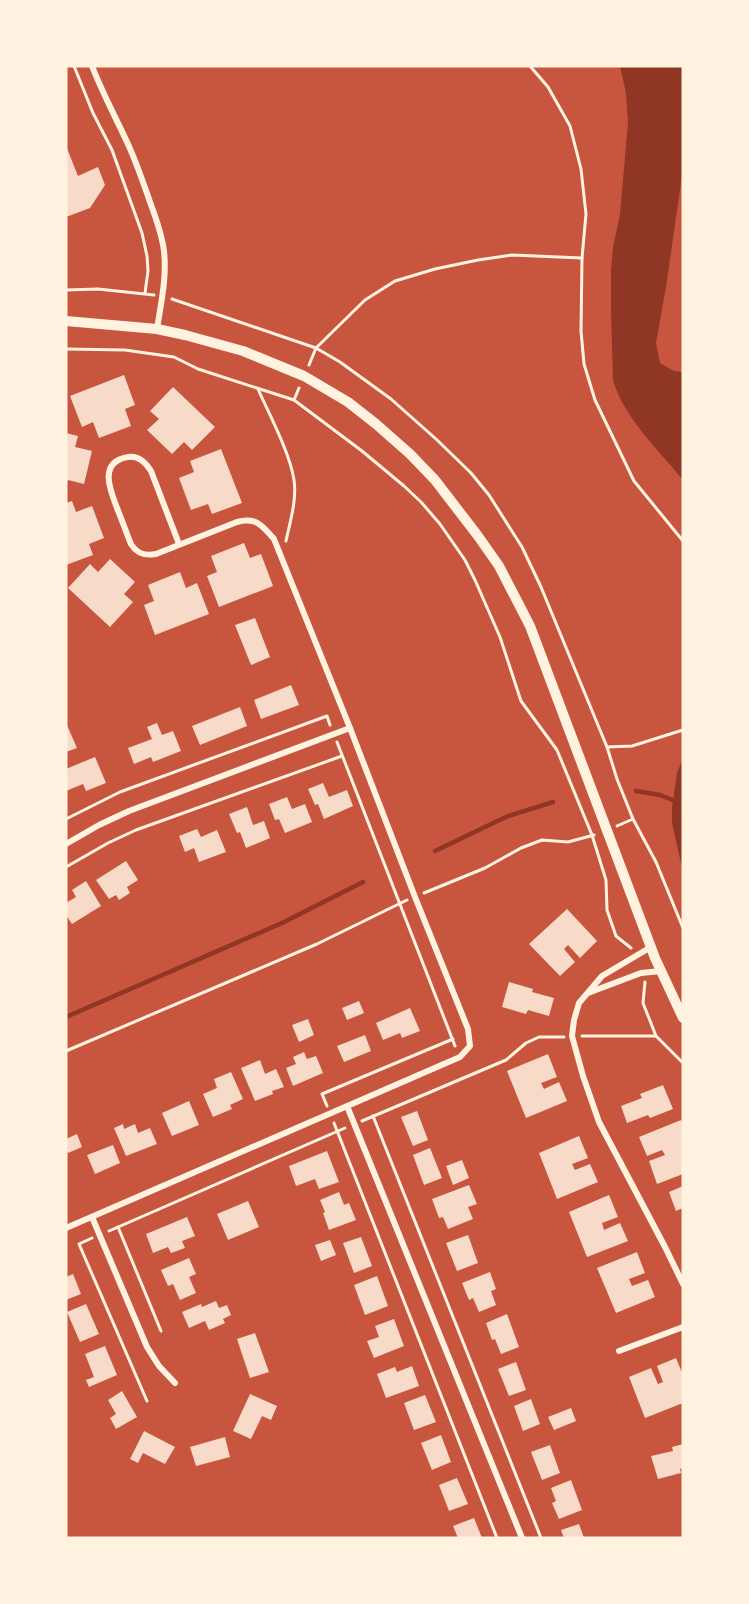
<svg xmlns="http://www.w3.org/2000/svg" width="749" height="1604" font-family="'Space Grotesk',sans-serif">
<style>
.water{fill:#8f3625}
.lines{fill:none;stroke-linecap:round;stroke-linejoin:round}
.stream{stroke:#8f3625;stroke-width:4.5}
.building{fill:#f7dbc8}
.path{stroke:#fff3e0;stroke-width:3}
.minor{stroke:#fff3e0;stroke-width:6}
.secondary{stroke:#fff3e0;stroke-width:10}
</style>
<rect width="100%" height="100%" fill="#c8553d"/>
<g class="water">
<path d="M620,66H683V169L666,287L656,343L660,363L674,371L683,372V480C658,449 624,418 613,380L611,311V270L613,247L620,215L628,122L626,93Z"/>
<path d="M683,758V872L672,823V807L677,773Z"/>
</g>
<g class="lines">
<g class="stream">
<path d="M636,791L660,795L683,804"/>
<path d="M435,851L508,816L553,802"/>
<path d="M66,1017L282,923L363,882"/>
</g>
</g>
<g class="building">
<path d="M66,146L78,176L98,167L105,185L90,208L66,217Z"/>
<path d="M124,375L135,405L125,409L131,426L99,438L93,422L82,427L70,396Z"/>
<path d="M173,387L215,427L192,450L184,442L172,454L147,430L159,419L150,411Z"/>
<path d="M66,433L78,436L75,447L92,451L84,484L68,480L66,485Z"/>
<path d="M221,449L242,503L212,514L208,504L191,510L179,478L194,472L190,461Z"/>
<path d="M72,501L76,512L92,506L104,538L89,544L93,555L66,565V503Z"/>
<path d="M244,543L250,558L261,554L273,586L219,607L207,576L217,572L211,556Z"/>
<path d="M110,559L135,582L124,594L133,602L110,627L68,588L90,564L98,572Z"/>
<path d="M180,572L186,588L197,583L209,614L155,635L144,605L154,601L148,585Z"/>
<path d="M255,618L270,657L251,665L235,625Z"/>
<path d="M291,685L299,705L261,719L254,700Z"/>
<path d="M240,707L247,726L200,745L192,726Z"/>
<path d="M66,723L77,748L66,752Z"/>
<path d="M157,723L162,735L173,731L181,751L153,762L151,757L134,764L128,748L152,739L147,727Z"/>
<path d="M95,757L106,783L86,791L83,784L66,791V769Z"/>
<path d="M323,783L329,797L347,790L353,806L324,819L318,804L315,805L308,789Z"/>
<path d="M287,797L292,809L305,804L312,822L285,833L279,819L275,820L269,804Z"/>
<path d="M247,807L253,825L264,821L270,838L246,848L240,832L237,833L229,814Z"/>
<path d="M197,829L201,837L217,830L226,852L199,862L194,848L185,852L179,836Z"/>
<path d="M126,861L138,880L127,887L130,893L119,900L116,895L109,899L96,880Z"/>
<path d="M86,881L101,906L72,924L66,915V903L76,897L72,890Z"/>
<path d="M567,909L597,941L580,958L568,945L564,949L575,962L560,976L529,944Z"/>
<path d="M509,982L533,989L532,992L554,998L549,1016L528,1010L526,1014L502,1007Z"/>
<path d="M359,1001L364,1013L347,1020L342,1008Z"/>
<path d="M410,1008L420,1031L402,1038L400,1033L383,1040L376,1023Z"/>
<path d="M308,1019L314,1035L299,1042L292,1025Z"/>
<path d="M365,1035L371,1051L344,1062L337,1046Z"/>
<path d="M304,1052L307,1059L316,1056L323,1073L293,1086L286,1068L296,1064L293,1057Z"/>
<path d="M548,1054L557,1077L541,1083L544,1089L559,1082L567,1101L526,1118L507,1071Z"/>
<path d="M260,1060L265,1074L276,1069L284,1087L272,1091L273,1094L255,1101L241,1068Z"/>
<path d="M231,1072L243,1099L230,1105L232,1109L213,1117L203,1094L217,1088L214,1079Z"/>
<path d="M663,1085L673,1109L650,1118L648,1115L627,1123L621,1106L642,1098L640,1094Z"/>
<path d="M189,1101L199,1125L172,1136L162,1113Z"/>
<path d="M417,1111L428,1140L413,1146L401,1117Z"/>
<path d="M681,1120L683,1126V1174L657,1184L649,1161L665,1155L662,1150L647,1156L639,1137Z"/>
<path d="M123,1124L124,1129L135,1124L138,1133L150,1128L157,1144L126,1156L114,1128Z"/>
<path d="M77,1134L82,1147L68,1153L66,1149V1139Z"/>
<path d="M579,1136L588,1158L572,1164L575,1170L590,1164L598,1182L557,1199L539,1153Z"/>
<path d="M113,1145L120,1163L95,1174L87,1155Z"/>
<path d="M430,1148L442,1178L424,1185L413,1155Z"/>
<path d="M327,1151L339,1182L319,1189L315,1179L296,1186L289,1166Z"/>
<path d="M462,1160L469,1178L453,1185L446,1166Z"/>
<path d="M469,1185L477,1204L468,1207L473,1219L448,1229L443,1217L439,1218L432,1199Z"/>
<path d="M683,1186V1208L676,1211L669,1192Z"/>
<path d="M339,1192L344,1205L349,1203L356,1220L329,1230L323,1213L325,1212L320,1200Z"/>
<path d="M609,1195L618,1217L602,1223L604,1230L620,1223L628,1241L587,1257L569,1212Z"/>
<path d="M248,1201L259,1227L228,1240L217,1214Z"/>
<path d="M187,1217L195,1236L182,1241L185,1248L171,1253L168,1247L153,1253L146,1234Z"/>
<path d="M468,1235L478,1263L457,1271L446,1243Z"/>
<path d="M361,1237L372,1266L354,1273L343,1243Z"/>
<path d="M330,1240L336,1255L321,1261L315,1245Z"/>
<path d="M637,1252L645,1273L629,1279L632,1286L648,1280L655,1297L616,1313L597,1268Z"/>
<path d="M189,1258L196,1274L189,1277L196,1293L180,1300L173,1284L168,1286L161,1270Z"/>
<path d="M490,1272L496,1289L491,1291L496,1305L479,1312L473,1298L469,1300L462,1283Z"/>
<path d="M73,1274L81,1294L66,1300V1277Z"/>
<path d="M377,1276L388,1306L365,1315L354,1285Z"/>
<path d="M216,1301L219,1308L227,1305L231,1315L223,1319L225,1323L209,1330L205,1321L189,1328L182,1312L201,1304L202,1307Z"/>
<path d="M86,1304L99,1334L80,1342L67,1312Z"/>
<path d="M507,1314L519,1347L501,1354L495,1339L492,1340L486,1323Z"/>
<path d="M394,1319L404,1346L374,1358L367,1341L379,1337L375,1326Z"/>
<path d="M255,1333L269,1372L250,1378L237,1339Z"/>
<path d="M105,1346L117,1375L89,1387L86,1380L94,1377L85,1354Z"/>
<path d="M676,1358L683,1375V1403L645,1418L629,1377L651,1368L658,1384L663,1382L657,1366Z"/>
<path d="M516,1362L526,1390L509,1396L498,1369Z"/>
<path d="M412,1366L419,1386L386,1398L377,1374L395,1367L397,1372Z"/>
<path d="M122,1391L137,1417L116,1429L110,1418L116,1414L108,1400Z"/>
<path d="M250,1394L277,1406L271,1420L262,1416L251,1439L233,1431Z"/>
<path d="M425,1395L436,1422L414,1430L404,1403Z"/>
<path d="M531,1399L540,1424L523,1431L514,1406Z"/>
<path d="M571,1408L576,1421L554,1430L548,1417Z"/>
<path d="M144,1431L175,1447L165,1464L143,1453L138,1463L130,1459Z"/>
<path d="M441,1435L451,1462L432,1470L421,1443Z"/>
<path d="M225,1437L230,1457L196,1466L190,1447Z"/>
<path d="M683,1444V1468L680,1469L681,1473L658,1479L651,1456L673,1451L672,1447Z"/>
<path d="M550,1445L560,1473L542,1480L531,1452Z"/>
<path d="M457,1478L468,1504L449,1511L439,1485Z"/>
<path d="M571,1480L582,1510L559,1519L552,1503L556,1501L551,1488Z"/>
<path d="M474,1518L482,1538H458L453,1526Z"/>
<path d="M579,1524L584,1538H564L561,1530Z"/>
</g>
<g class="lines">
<g class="path">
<path d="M74,66L93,113L112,150L142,233L147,256L148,271L145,293"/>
<path d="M530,66L548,87L570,126L581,169L586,214L582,258L581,331L584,364L595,400L634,481L683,541"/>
<path d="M66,290L98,289L154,295"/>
<path d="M172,299L316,348L340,362L391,399L436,439L471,473L489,495L522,547L541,587L607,747L617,779L633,819L656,862L683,928"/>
<path d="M66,349L125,350L174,357L198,369L294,400L362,451L404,486L421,502L440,524L465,560L475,580L500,637L521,701L557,750L592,835L606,880L607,910L616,936L631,948"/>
<path d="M309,365L316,348L365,300L395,281L435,269L478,260L512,255L582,258"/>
<path d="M258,389C269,414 290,453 294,480C297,500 290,522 286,541"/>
<path d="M294,400L299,388"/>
<path d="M337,742L455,1046"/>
<path d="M607,747L632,746L683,730"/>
<path d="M66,819L120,792L327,716L330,725"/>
<path d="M617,826L633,819"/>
<path d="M66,867L108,843L136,830L342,756"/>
<path d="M424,893L485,868L521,848L542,840L568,842L594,835"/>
<path d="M645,982L643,1003L656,1036L683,1063"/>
<path d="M582,1036H656"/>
<path d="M66,1051L317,944L407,900"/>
<path d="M327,1106L322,1094L453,1039"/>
<path d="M373,1116L541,1538"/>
<path d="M362,1121L506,1060L526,1043L539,1037H564"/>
<path d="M334,1123L497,1538"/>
<path d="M118,1227L161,1331"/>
<path d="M109,1231L345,1128"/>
<path d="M92,1238L79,1244L147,1401"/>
</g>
<g class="minor">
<path d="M92,66C102,92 115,116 127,142C136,161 143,182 150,202C156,218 162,235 164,251C167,277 161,303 157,329"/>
<path d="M66,844L99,825L129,811L350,728"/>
<path d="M651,947L602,976L579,1003L574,1020L572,1036L583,1076L599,1122L665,1247L683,1284"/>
<path d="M588,993L641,973L661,971"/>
<path d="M347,1106L522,1538"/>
<path d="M92,1217L147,1347L159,1366L175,1383"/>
<path d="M66,1228L460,1057L470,1046L468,1029L415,897L350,728L274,539C262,525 256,517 237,522L156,554C145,556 137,554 131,544C126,532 122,520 117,508C110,490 98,462 128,457C138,455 146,463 151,471L179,544"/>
<path d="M619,1351L683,1327"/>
</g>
<path class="secondary" d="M66,321L157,329L185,335L243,351L304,376L348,402L376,424L410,454L435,480L478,536L499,566L530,626L655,958L683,1018"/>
</g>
<rect width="749" height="1604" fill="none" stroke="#fff3e0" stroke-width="135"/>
</svg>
